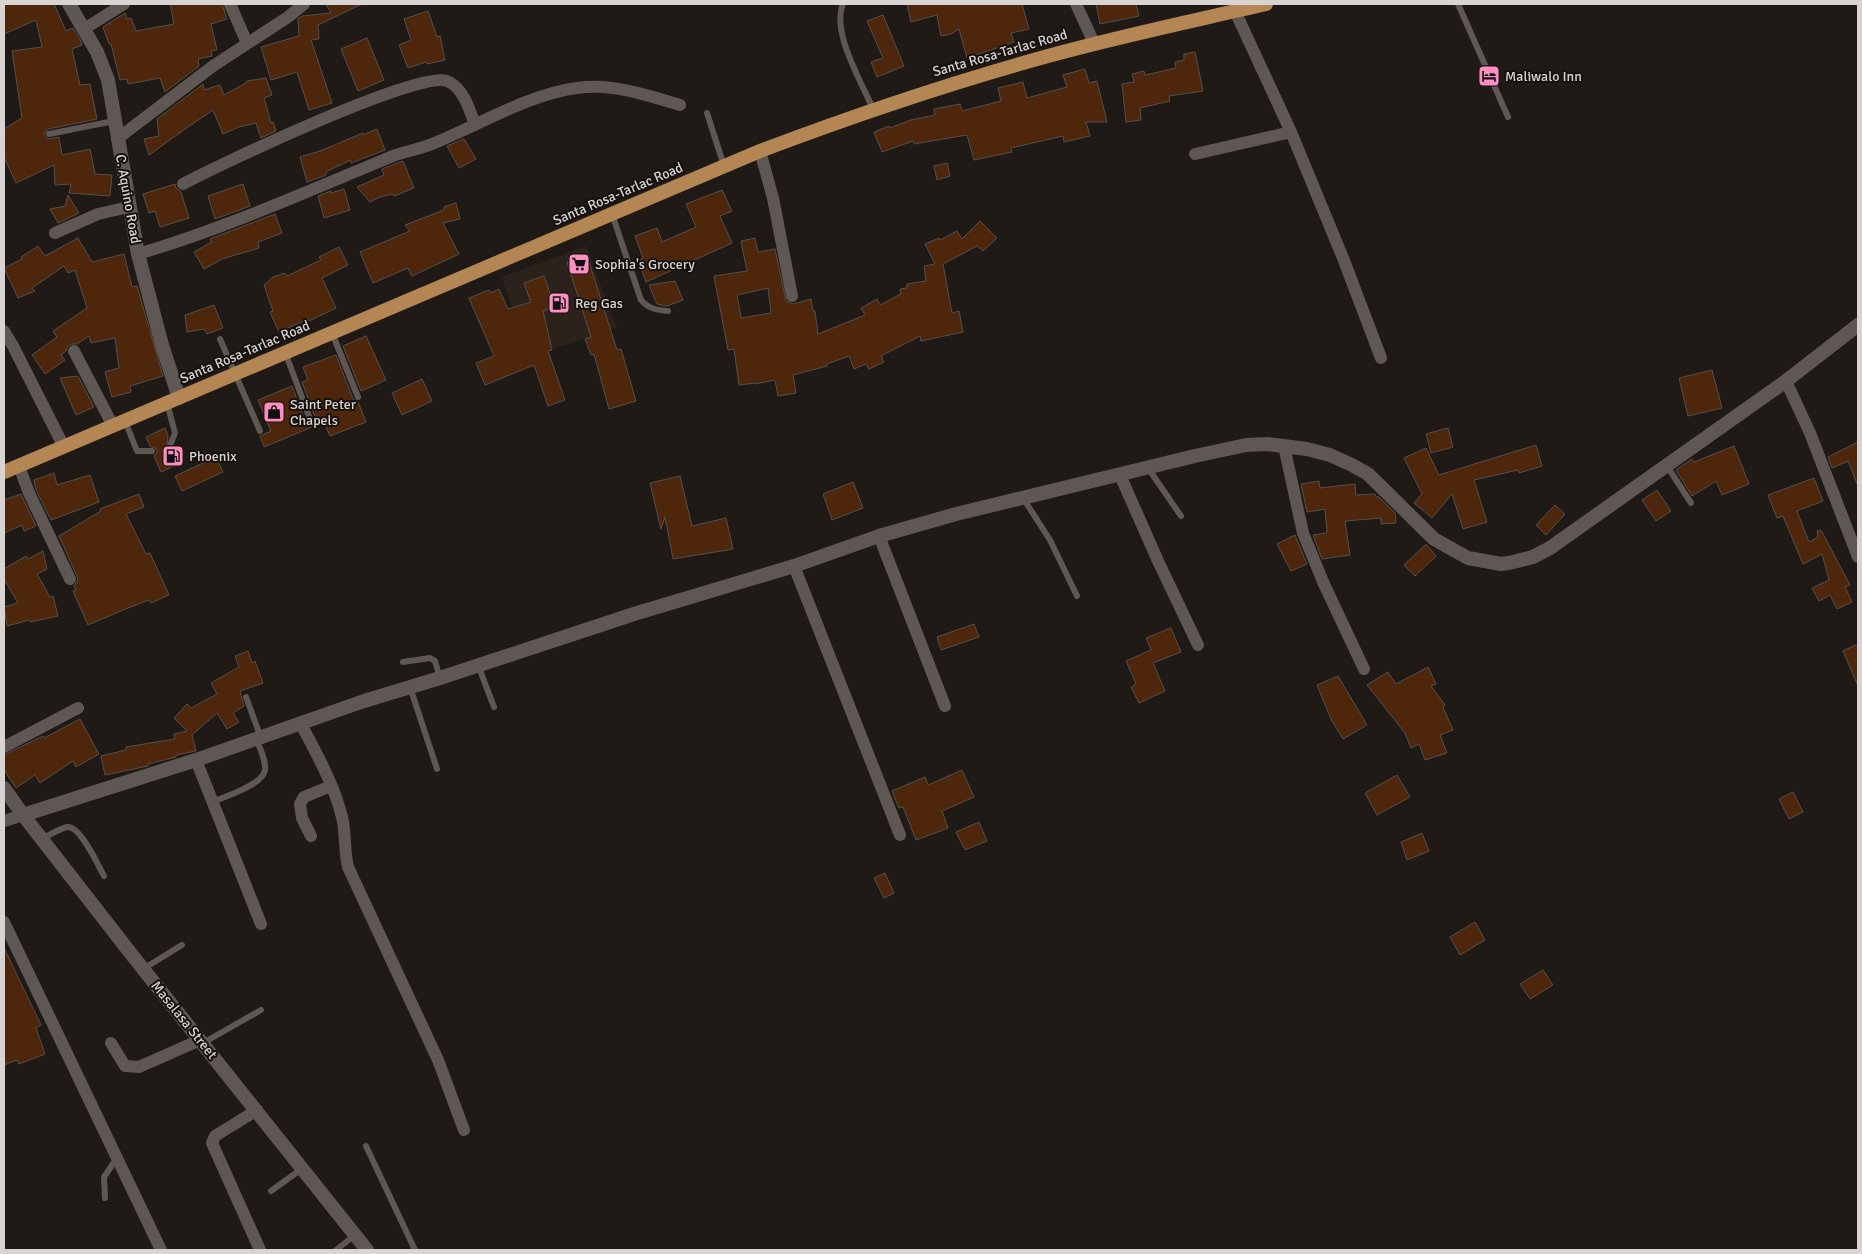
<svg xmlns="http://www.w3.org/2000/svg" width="1862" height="1254" font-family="Signika,sans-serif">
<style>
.built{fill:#2c221c}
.building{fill:#4d260c;stroke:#564f4b;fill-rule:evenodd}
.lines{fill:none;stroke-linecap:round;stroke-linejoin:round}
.service{stroke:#5e5753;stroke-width:6}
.minor{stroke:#5e5753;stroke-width:12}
.tertiary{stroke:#5e5753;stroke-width:14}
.trunk{stroke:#b48654;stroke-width:14}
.labels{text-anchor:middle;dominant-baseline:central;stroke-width:4;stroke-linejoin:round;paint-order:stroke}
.street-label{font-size:14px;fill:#d8d4d2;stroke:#16110e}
.poi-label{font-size:14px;fill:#d8d4d2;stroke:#16110e;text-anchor:start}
</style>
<rect width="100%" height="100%" fill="#201a17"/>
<path class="built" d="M586,246L617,328L529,357L502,277Z"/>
<g class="building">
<path d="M4,4H54L66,31L73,28L80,39L82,45L72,49L80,85L90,84L97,119L48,129L44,134L48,139L59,137L62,155L90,149L95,174L112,175L110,196L69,193L71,184L55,185L54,165L16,183L4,157V129L22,118L12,51L42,47L36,20L4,34Z"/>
<path d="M170,4H222L227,19L211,24L217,50L211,51L212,56L198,59L199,66L165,92L160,78L128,84L127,79L120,80L111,44H109L103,27L125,13L127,19L131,18L136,31L174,24Z"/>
<path d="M326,4H362L318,25L319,39L311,40L332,103L309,110L297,72L271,80L261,47L299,36L298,19L302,16L331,13Z"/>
<path d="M907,4H1022L1029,29L1011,33L1014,42L967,58L959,29L951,34L941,36L937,15L911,22Z"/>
<path d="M1096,4H1136L1139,16L1100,24Z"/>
<path d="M428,11L437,37L440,36L445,60L427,64L426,62L408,68L399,45L411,40L404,19Z"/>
<path d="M883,15L904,66L877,77L871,62L883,58L867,21Z"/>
<path d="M367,38L384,80L358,91L341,49Z"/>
<path d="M1195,52L1203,91L1169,96L1170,101L1140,108L1141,120L1126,122L1122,84L1134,82L1132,74L1144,71L1145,75L1176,68L1175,62L1184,60V54Z"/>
<path d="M1085,69L1089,83L1097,81L1107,122H1086L1090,136L1064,142L1063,136L1011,148L1012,152L974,160L967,135L914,144L913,141L882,152L874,132L889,126L890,128L911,120L935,115L934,109L960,104L962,111L1001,101L998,88L1023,82L1027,98L1067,87L1063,75Z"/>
<path d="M266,78L272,95L264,98L271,123L273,122L276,131L261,138L256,123L239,127L223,134L213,110L179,133L181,132L149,155L144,139L159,136L157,119L203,84L204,90L220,85L224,95L244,84L247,81Z"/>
<path d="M377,129L385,150L351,163L350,160L339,166L337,164L338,166L326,172V175L307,182L300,157L320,151L363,133V135Z"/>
<path d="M464,139L476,159L459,168L447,146Z"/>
<path d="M403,161L414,188L394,196L393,194L380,197L370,202L357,187L384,175L382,169Z"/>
<path d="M947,163L950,176L937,180L934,166Z"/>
<path d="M175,184L176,188L181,192L189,218L160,227L155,211L149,213L143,194Z"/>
<path d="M243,184L250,206L215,219L208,196Z"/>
<path d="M344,189L350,210L324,218L318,196L331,191V193Z"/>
<path d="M722,190L732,211L720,216L732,243L646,282L638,261L643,258L635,236L657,228L662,242L696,227L686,204Z"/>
<path d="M68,195L79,213L58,223L50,209L65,206Z"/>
<path d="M456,203L460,219L443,223L459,254L412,276L408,268L373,283L360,252L410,231L405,225L444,210V207Z"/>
<path d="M275,214L282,233L258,242L259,248L222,259L204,269L194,252L212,242L210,239Z"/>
<path d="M980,221L997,238L983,251L977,246L943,264L952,313L959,311L963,332L921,341L920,336L881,356L884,362L869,369L866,364L854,369L849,356L827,364V366L793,375L796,393L778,396L775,380L755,384V383L739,385L734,349L728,350L714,276L747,271L741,241L755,238L758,252L775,249L786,301L793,304L811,299L813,311H815L818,334L865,315L861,308L877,299L880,305L901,294L900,289L907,288V284L926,281L924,266L935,264L925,244L939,238L940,240L957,231L962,239ZM768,288L771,313L741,318L737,295Z"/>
<path d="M78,238L92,262L124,254L132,287L137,286L163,376L130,386L131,392L112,397L105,372L119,368L115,338L91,343L89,336L77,344H71L67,347L66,351L61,355L65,360L45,374L32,355L57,337L53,331L87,308L75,270L68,273L64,266L32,288L35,291L18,298L4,268L22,259L21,257L38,246L45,256Z"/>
<path d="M339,247L348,265L322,278L336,308L309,321L308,319L279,332L270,312L273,311L264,285L273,277L285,273L287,276L321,260L319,257Z"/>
<path d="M587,256L617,350L621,349L636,401L609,409L594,354L591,355L585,339L591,337L567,262Z"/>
<path d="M544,276L551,296L564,293L567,303L543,311L552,350L548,351L565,400L548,406L534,365L485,385L476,363L494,356L469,298L489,290L491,293L499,289L508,309L531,302L524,283Z"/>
<path d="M675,281L683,300L667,306L657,304L649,285Z"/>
<path d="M214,305L223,328L207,334L204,329L187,332L185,315Z"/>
<path d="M366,336L386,380L361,391L343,346Z"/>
<path d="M336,355L353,399L358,402L366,422L330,436L324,422L264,447L260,436L271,431L258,400L292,386L305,421L309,424L312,423L315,417L302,382L308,380L303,367Z"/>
<path d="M1712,370L1722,408L1688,416L1679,378Z"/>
<path d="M78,376L94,407L76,415L60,378Z"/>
<path d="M422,379L432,401L402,415L392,393Z"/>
<path d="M165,428L168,436L167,446L170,448L173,447L180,463L161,472L154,456L157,453V449L150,446L146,437Z"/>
<path d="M1448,428L1453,447L1431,453L1426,434Z"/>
<path d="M1858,442V486L1848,461L1832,468L1828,457Z"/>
<path d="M1536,445L1542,466L1519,473L1518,470L1474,480L1487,522L1463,529L1452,494L1432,518L1414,503L1422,494L1404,458L1426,448L1439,475Z"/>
<path d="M1734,446L1749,484L1722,495L1716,481L1692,496L1676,470L1692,459L1694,462Z"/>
<path d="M216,457L223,472L182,491L175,476Z"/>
<path d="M54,473L57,485L90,475L99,502L51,520L36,490L34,480Z"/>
<path d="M680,476L692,526L726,518L733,549L673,559L665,517L661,529L650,483Z"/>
<path d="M1814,478L1823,501L1797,511L1809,542L1818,537L1817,531L1821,530L1850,585L1845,587L1852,602L1837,609L1830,595L1819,601L1812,588L1829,580L1822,554L1803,564L1783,516L1777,518L1768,495Z"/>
<path d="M1319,481L1320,488L1355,484L1356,495L1375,494L1376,497H1379L1395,513L1396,523L1381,524V518L1345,521L1350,555L1322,559L1313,535L1327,533L1325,509L1307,512L1301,484Z"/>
<path d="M853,482L863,508L832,520L823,494Z"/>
<path d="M1657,490L1671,511L1656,521L1642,500Z"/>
<path d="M21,494L36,526L24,531L22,525L4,533V500Z"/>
<path d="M139,494L144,507L126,514L146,554L150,553L169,595L151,603L149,600L123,610L88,625L73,591L76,590L74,586L78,580L77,576L59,536L101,511L100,509Z"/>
<path d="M1555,505L1565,514L1546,535L1536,525Z"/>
<path d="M1295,535L1307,564L1291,571L1277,544Z"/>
<path d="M1426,544L1436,556L1415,576L1404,565Z"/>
<path d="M43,551L47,569L37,574L50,597L53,596L58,616L30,622L29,620L7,626L4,607L18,603L4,579V569L26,556L28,559Z"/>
<path d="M974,624L979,637L941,650L937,637Z"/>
<path d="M1171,628L1181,652L1153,663L1165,691L1139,703L1131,687L1136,684L1126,661L1151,650L1146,638Z"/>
<path d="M1858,644V686L1843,651Z"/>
<path d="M248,651L252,663L255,661L263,683L240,691L244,706L233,713L239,722L227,729L217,713L192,735L196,751L176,755V757L148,764V766L105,775L101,756L126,750V747L175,739L174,734L187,731L174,718L187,704L191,708L217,694L211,683L239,667L235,656Z"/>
<path d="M1428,667L1436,684L1431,686L1445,705L1443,707L1453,730L1440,735L1447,753L1425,760L1419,744L1411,748L1405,733L1367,685L1388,672L1396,684Z"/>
<path d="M1338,676L1367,725L1343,739L1331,719L1317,685Z"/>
<path d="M80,719L99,754L76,767L73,761L40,783L35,775L16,788L4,770V755L43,736L44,738Z"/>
<path d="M962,770L974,797L942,811L948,828L916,840L903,807L899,808L892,791L925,777L928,785Z"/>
<path d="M1397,775L1410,797L1377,815L1365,793Z"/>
<path d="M1793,792L1803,812L1789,819L1779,799Z"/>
<path d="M979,822L987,841L965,850L956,832Z"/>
<path d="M1422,833L1429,851L1407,860L1401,842Z"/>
<path d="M885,873L894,893L884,898L874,878Z"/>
<path d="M1475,922L1485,940L1460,955L1450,937Z"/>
<path d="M4,948L41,1025L36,1028L45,1054L19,1064L17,1060L4,1065Z"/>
<path d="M1543,970L1553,985L1530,999L1520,984Z"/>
</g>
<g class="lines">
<g class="service">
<path d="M843,4C831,32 862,83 873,109"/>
<path d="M1458,4L1508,117"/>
<path d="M707,113L724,166"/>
<path d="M49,134L114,121"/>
<path d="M612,214L641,300C649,309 657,310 668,311"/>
<path d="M332,333L358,397"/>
<path d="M220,339L260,431"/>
<path d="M285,352L310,419"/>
<path d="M167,403L175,433L171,443"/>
<path d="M125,421L137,451H152"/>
<path d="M1667,466L1691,503"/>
<path d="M1148,468L1181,516"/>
<path d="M1023,498L1050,540L1077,596"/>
<path d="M403,662L430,658L435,661L440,678"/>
<path d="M478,665L494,707"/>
<path d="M410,687L437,769"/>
<path d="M246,697L261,738"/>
<path d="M212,802C225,797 264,784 265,770C266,760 260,748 256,739"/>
<path d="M42,839C49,835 59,829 67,827C80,825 98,865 104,876"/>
<path d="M143,969L182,945"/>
<path d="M203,1043L261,1010"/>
<path d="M366,1146L415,1250"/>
<path d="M271,1191L303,1168"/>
<path d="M105,1198L104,1177L117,1158"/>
<path d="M336,1250L355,1235"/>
</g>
<g class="minor">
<path d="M230,4L247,43"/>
<path d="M1076,4L1094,43"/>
<path d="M1235,11L1291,132L1343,258L1381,358"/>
<path d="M84,29L124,4"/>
<path d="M117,139L213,66L288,17L304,4"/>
<path d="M760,151L773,198L792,296"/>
<path d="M1195,154L1291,132"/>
<path d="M183,184C218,165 419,70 447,81C463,87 470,110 475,125"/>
<path d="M55,233L98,214L129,207"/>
<path d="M138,254C226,228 308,191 393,156C406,151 420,149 432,144C477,126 529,94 577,88C612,83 647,95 680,105"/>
<path d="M4,331L13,346L64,447"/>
<path d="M74,351L113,426"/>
<path d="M1786,381L1810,433L1858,557"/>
<path d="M1284,446L1303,533L1324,584L1364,669"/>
<path d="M19,466L29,493L70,579"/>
<path d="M1120,475L1158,561L1198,645"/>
<path d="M879,536L945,706"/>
<path d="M794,566L900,835"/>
<path d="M301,724C316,753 334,784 342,817C346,833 344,851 348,867L438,1060L464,1130"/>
<path d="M4,747L78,708"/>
<path d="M196,760L261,924"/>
<path d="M4,821L23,815"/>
<path d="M311,836L302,818L300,804L304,797L331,786"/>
<path d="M4,922L161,1250"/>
<path d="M111,1043L125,1066L139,1067L200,1040"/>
<path d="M257,1110L215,1136L212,1143L260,1250"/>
</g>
<g class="tertiary">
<path d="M69,4L97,52L108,80L138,254L162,345L179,398"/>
<path d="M4,788L23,815L132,955L367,1250"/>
<path d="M23,815L196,760L364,701L440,678L634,614L794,566L879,536L956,514L1195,456L1246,445L1267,444L1307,449L1330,455L1352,465L1368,474L1434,539L1468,558L1501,564L1509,563L1533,557L1550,548L1786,381L1858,325"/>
</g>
<path class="trunk" d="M4,472L760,151C855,115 950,83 1048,56C1120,36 1193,21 1266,4"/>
</g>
<defs>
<g id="hotel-square" transform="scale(1.125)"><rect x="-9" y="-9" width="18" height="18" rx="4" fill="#fc8fc1" stroke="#16110e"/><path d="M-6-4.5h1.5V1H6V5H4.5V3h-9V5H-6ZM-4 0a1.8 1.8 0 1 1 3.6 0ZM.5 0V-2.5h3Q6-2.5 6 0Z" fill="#111"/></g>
<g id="supermarket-square" transform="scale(1.125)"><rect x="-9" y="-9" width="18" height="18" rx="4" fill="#fc8fc1" stroke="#16110e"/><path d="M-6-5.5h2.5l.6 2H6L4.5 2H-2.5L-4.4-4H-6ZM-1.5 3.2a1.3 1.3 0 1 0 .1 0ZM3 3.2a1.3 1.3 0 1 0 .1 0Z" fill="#111"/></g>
<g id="fuel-square" transform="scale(1.125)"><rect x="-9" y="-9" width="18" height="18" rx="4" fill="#fc8fc1" stroke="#16110e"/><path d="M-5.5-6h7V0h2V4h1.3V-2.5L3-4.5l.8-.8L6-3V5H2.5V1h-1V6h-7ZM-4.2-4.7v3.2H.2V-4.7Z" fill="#111"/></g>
<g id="shop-square" transform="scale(1.125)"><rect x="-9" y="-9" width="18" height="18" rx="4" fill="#fc8fc1" stroke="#16110e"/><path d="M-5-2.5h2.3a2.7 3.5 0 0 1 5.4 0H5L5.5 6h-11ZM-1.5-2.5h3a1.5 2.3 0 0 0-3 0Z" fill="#111"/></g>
</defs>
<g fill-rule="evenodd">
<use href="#hotel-square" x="1489" y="76"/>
<use href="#supermarket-square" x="579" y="264"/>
<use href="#fuel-square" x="559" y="303"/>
<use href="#shop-square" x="274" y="412"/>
<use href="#fuel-square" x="173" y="456"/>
</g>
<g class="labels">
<g class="street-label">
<text transform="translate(1000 53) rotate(-16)">Santa Rosa-Tarlac Road</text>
<text transform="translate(618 194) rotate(-23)">Santa Rosa-Tarlac Road</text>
<text transform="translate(128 199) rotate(80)">C. Aquino Road</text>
<text transform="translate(245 352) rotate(-23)">Santa Rosa-Tarlac Road</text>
<text transform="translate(184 1020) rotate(51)">Masalasa Street</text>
</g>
<g class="poi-label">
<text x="1505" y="76">Maliwalo Inn</text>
<text x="595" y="264">Sophia's Grocery</text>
<text x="575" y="303">Reg Gas</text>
<text x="290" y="404">Saint Peter<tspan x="290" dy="16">Chapels</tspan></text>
<text x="189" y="456">Phoenix</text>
</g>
</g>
<rect width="1862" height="1254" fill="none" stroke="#d8d4d2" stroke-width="10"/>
</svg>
